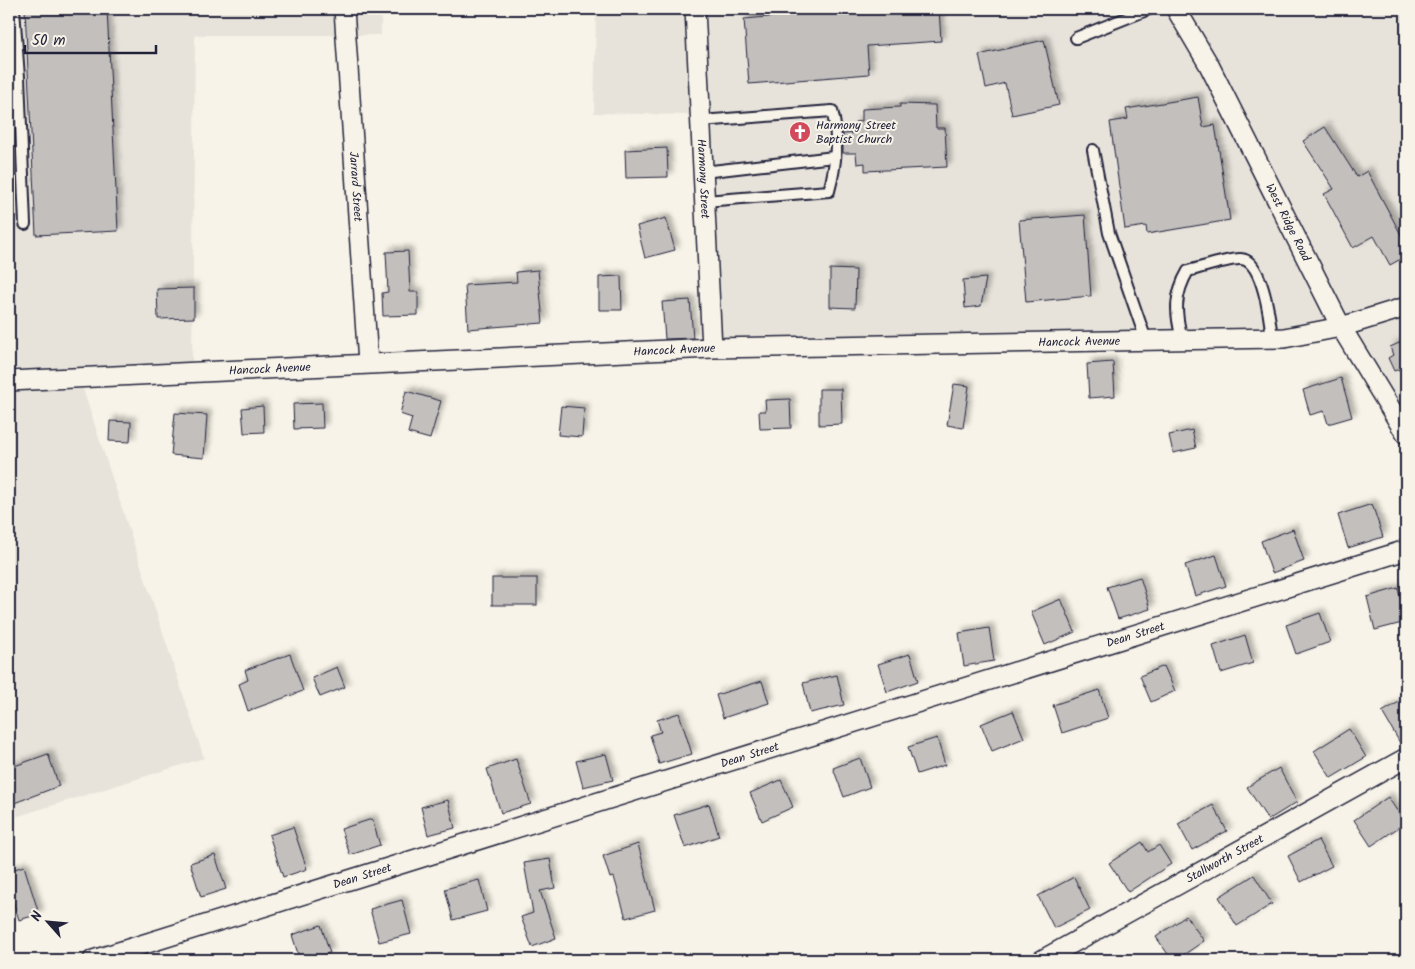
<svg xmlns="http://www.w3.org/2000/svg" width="1415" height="969" font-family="Kalam,sans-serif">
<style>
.built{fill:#e7e3db}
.building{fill:#c2bfbd;stroke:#22223b;filter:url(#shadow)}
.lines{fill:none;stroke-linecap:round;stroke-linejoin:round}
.lane-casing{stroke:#22223b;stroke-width:14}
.street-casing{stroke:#22223b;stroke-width:22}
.lane{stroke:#f7f3e8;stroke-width:10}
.street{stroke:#f7f3e8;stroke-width:19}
.labels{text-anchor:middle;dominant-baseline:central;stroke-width:4;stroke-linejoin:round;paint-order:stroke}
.poi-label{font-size:12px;fill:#22223b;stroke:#f7f3e8;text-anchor:start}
.street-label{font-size:12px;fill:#22223b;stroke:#f7f3e8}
</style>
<defs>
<filter id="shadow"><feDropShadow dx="4.5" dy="-4.5" stdDeviation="2.5" flood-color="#0004"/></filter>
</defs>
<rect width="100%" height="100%" fill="#f7f3e8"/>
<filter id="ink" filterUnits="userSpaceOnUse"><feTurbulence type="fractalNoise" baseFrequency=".02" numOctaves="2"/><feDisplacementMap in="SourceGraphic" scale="10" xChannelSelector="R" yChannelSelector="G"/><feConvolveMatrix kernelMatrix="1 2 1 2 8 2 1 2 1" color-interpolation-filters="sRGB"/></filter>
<g filter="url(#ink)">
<g class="built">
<path d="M9,9H381V35H195L192,373L79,377L204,758L9,819Z"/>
<path d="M596,9H1406V437L1344,327L703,354L689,115L594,113Z"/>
</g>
<g class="building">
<path d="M25,9H107L118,231L36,235Z"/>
<path d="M864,9H939L941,41L867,46L869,74L749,84L744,19Z"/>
<path d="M1044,40L1059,105L1012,115L1005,83L986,88L979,55Z"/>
<path d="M1198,97L1203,127L1215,125L1230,220L1147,234L1146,226L1125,229L1110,122L1128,119L1126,109Z"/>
<path d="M900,104L935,105L936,128H945L947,167L865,171V163L857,164L856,153H843V134L855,133V122L862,121V109L900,107Z"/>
<path d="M1325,127L1357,177L1367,171L1406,244V256L1390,265L1374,236L1353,248L1324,194L1334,189L1303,141Z"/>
<path d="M667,148L668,177L626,178L625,150Z"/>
<path d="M1085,215L1091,296L1026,302L1019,220Z"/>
<path d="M666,218L675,250L645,258L637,226Z"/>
<path d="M408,251L410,292H418V315L383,316L382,293L388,292L386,252Z"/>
<path d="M830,269L856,270L855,308L830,307Z"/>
<path d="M538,270L543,323L468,329L465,285L517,282L516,272Z"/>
<path d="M621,276L622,310H599V277Z"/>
<path d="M986,278L981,306L965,308L963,280Z"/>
<path d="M194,288V318L158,319L157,289Z"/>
<path d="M690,300L693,338L665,339L662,302Z"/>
<path d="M1406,340V384L1399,369L1394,371L1388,358L1393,355L1390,347Z"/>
<path d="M1113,362L1115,396L1089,398L1087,364Z"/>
<path d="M1341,378L1352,417L1328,424L1324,411L1310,415L1303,390Z"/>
<path d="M954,384L969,386L963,428L947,425Z"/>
<path d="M819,389H841L842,424L819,425Z"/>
<path d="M406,391L441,401L430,439L408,433L412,418L400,414Z"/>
<path d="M790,399L791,428L760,429L759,411H766L765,400Z"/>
<path d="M322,403L323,428L294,429L293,404Z"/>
<path d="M263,406L264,432L244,433L242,408Z"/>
<path d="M561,406L584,408L582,437L558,435Z"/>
<path d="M175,413L207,415L204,458L171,455Z"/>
<path d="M110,421L131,422L130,442L109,441Z"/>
<path d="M1192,430L1196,448L1173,453L1169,435Z"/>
<path d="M1372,504L1383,537L1348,548L1338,515Z"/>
<path d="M1293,529L1304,561L1272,573L1261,541Z"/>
<path d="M1216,555L1226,586L1195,596L1185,565Z"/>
<path d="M1140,577L1150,609L1118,619L1107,587Z"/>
<rect x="492" y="578" width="45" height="27"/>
<path d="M1398,588L1406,622L1375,630L1367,597Z"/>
<path d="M1061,599L1075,632L1045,645L1031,612Z"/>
<path d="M1320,613L1330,642L1296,654L1286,625Z"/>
<path d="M989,628L994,661L964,666L959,633Z"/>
<path d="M1245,635L1253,663L1221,673L1213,646Z"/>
<path d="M290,654L303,691L248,711L239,684L248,680L245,670Z"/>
<path d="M910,654L918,681L887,692L878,664Z"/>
<path d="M1164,666L1175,691L1151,702L1140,676Z"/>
<path d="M337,667L345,687L320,697L312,678Z"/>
<path d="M837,675L844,705L810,713L803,683Z"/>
<path d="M762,681L769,703L723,718L716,695Z"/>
<path d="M1099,690L1108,718L1062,733L1053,705Z"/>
<path d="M1406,698V747L1403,748L1382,712Z"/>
<path d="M1013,711L1024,738L992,751L981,724Z"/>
<path d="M679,713L692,754L659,764L650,735L661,732L657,720Z"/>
<path d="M1349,729L1366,757L1331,778L1314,751Z"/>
<path d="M937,738L945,765L917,774L908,747Z"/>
<path d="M48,754L59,786L9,805V768Z"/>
<path d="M606,754L613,780L583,787L576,761Z"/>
<path d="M860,758L870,787L844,797L833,768Z"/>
<path d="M516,759L531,804L501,813L487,769Z"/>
<path d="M1279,768L1297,802L1268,820L1247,787Z"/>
<path d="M781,780L793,807L762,821L750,793Z"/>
<path d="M1388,797L1405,823L1371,846L1354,820Z"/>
<path d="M448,800L455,828L428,835L421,807Z"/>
<path d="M709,804L719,836L685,848L674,815Z"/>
<path d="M1213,805L1227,831L1192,850L1178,824Z"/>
<path d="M372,819L380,845L350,855L341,829Z"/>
<path d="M293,827L307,869L283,877L269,835Z"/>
<path d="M1318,840L1332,866L1301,882L1288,856Z"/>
<path d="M1142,842L1148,852L1159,845L1171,864L1128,892L1109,863Z"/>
<path d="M638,844L655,910L626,918L614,877L610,878L603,856Z"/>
<path d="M215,855L226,889L201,897L190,863Z"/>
<path d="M550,859L555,888L540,891L556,938L532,947L521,917L533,913L524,863Z"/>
<path d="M24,866L39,914L19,920L13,901L9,902V871Z"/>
<path d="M1254,875L1272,904L1237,926L1219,897Z"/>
<path d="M1074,877L1090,910L1054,928L1038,896Z"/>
<path d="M479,880L487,911L453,920L445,889Z"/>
<path d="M402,900L411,934L379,942L370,909Z"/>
<path d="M1186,916L1204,941L1176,960H1172L1156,937Z"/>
<path d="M321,925L330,953L300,960L292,935Z"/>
</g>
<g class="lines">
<g class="lane-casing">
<g id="lane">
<path d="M14,9L19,77L25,224"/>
<path d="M1076,38L1149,9"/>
<path d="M700,121L832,111C839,135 836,166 829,191L705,201"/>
<path d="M1093,150L1109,233L1146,340"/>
<path d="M703,172L834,157"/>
<path d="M1182,339C1175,313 1174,295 1188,271C1200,268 1230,258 1241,259C1263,260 1270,320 1272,338"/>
</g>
</g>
<g class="street-casing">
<g id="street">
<path id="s1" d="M344,9L368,363"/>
<path id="s2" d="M695,9L712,348"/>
<path id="s3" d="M1176,9L1209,65L1341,327L1406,434"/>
<path id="s4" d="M9,381L712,348L1284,338L1341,327L1406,307"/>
<path id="s5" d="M93,960L1406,550"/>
<path id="s6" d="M1042,960L1406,758"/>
</g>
</g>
<use href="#lane" class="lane"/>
<use href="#street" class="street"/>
</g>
</g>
<defs>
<g id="church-disc" transform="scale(1.125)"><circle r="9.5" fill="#d1495b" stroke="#f7f3e8"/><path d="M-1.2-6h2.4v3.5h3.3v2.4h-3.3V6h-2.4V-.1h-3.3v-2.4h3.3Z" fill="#fff"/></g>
</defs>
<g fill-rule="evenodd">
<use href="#church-disc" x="800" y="132"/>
</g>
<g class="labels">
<g class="poi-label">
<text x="816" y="125">Harmony Street<tspan x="816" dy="14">Baptist Church</tspan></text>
</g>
<g class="street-label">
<text stroke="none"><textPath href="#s2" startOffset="170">Harmony Street</textPath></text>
<text stroke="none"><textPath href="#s1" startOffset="178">Jarrard Street</textPath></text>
<text stroke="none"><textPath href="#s3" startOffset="241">West Ridge Road</textPath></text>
<text stroke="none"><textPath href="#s4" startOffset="1071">Hancock Avenue</textPath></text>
<text stroke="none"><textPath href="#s4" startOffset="666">Hancock Avenue</textPath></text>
<text stroke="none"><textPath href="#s4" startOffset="261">Hancock Avenue</textPath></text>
<text stroke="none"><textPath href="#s5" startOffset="1092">Dean Street</textPath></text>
<text stroke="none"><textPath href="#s5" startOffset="688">Dean Street</textPath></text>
<text stroke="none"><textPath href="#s6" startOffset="209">Stallworth Street</textPath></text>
<text stroke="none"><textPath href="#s5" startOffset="282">Dean Street</textPath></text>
</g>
</g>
<rect width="1415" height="969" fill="none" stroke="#f7f3e8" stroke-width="30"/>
<rect x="15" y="15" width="1385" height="939" fill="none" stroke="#22223b" stroke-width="2" filter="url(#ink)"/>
<g transform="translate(48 922) rotate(297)" stroke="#f7f3e8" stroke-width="4" paint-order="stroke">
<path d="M0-4L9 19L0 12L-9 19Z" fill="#22223b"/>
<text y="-8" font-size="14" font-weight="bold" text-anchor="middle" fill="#22223b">N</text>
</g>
<path d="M25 45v8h131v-8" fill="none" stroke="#22223b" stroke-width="2.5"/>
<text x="32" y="45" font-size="15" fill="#22223b" stroke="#f7f3e8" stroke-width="4" paint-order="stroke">50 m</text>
</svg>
